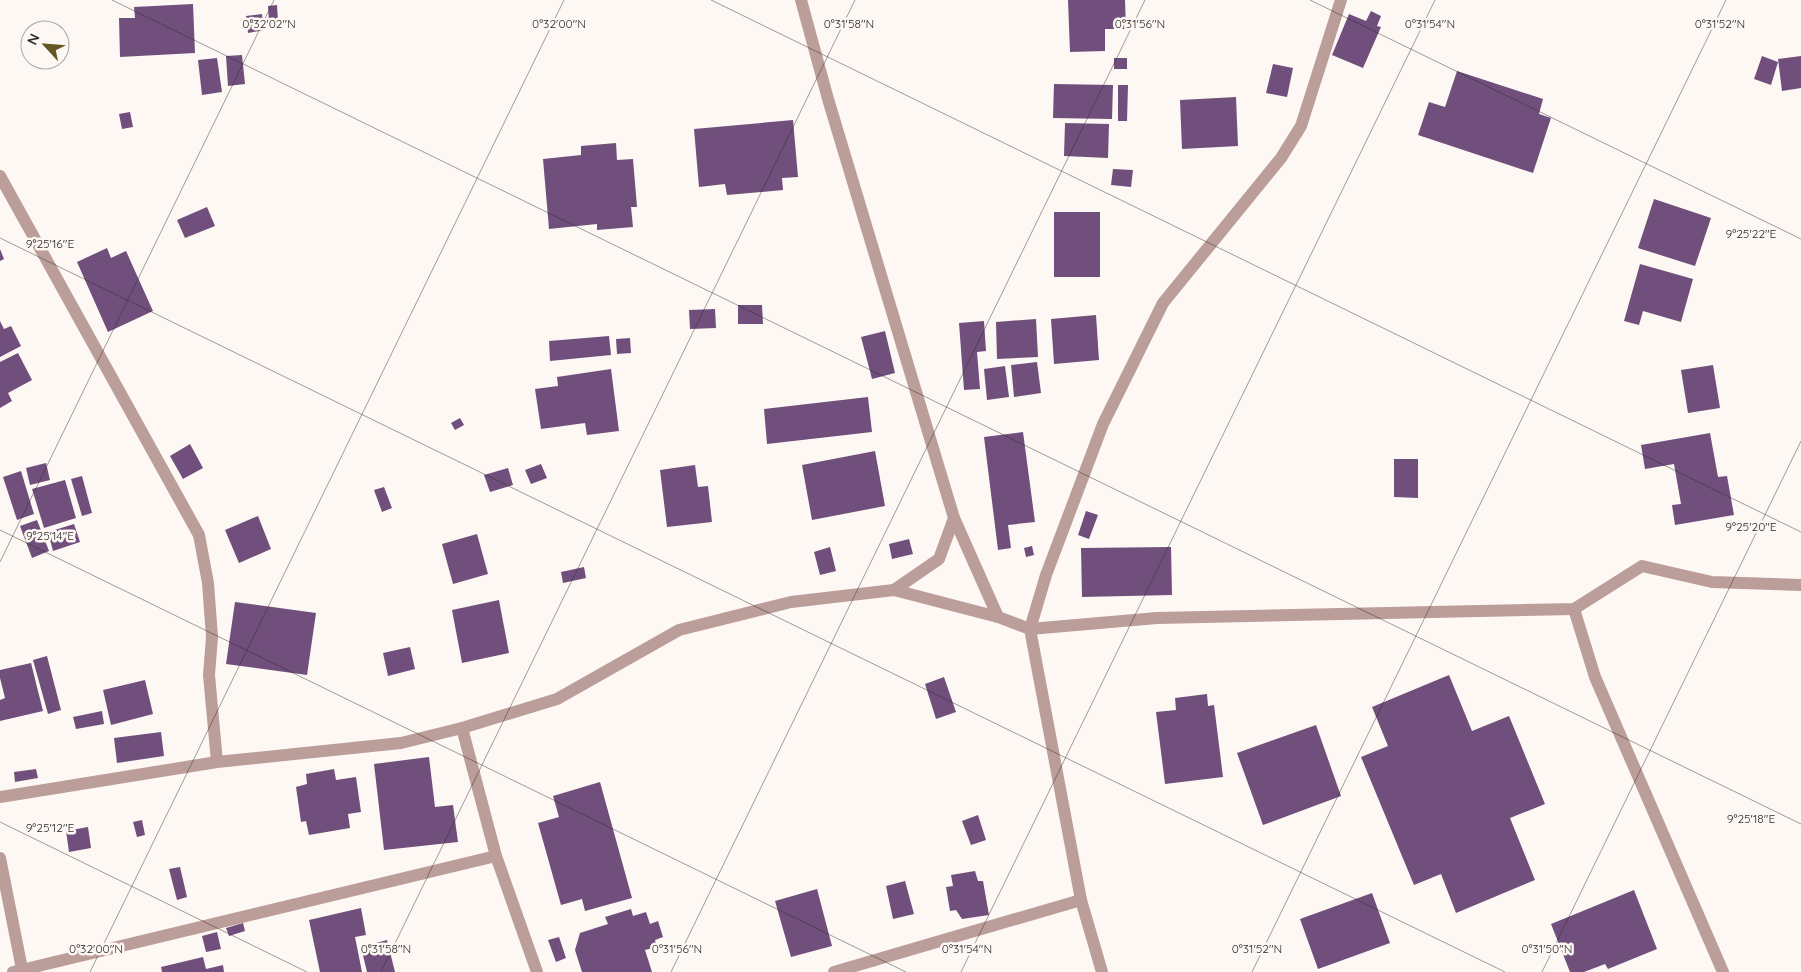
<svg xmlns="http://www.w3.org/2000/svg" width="1801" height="972" font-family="Quicksand,sans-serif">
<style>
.building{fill:#704f7c}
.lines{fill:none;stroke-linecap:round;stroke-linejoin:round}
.minor{stroke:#bb9d9a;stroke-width:12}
.ticks{fill:none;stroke:#2d2a29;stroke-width:1;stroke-opacity:0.45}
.ticks-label{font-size:12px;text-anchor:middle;fill:#2d2a29;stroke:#fef8f4;stroke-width:5;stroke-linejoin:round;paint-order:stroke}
</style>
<rect width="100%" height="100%" fill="#fef8f4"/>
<g class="building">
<path d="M1068,0H1125L1126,29H1105V51L1070,52Z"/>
<path d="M193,4L195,53L120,57L119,18H135L134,7Z"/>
<path d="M277,5L278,21L269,22L268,6Z"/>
<path d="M1371,11L1381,16L1377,26L1381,27L1363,68L1332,55L1349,14L1366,21Z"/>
<path d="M262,14L264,30L248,33L246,16Z"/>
<path d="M242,55L245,84L228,86L226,56Z"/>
<path d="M1762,56L1778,62L1771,85L1754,79Z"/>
<path d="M1801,56V88L1782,91L1778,59Z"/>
<path d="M217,58L222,92L202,95L198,60Z"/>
<rect x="1114" y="58" width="13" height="11"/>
<path d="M1273,64L1293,68L1287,97L1266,93Z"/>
<path d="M1457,71L1543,99L1539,114L1551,118L1533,173L1418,135L1429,102L1445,107Z"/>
<path d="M1054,84L1113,85L1112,119L1053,118Z"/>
<path d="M1118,85H1128L1127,121H1118Z"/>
<path d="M1236,97L1238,146L1182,149L1180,100Z"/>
<path d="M130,112L133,127L122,129L119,114Z"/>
<path d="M793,120L798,177L782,178L783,190L727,195L725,184L699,187L694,129Z"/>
<path d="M1065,123L1109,124L1108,158L1064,156Z"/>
<path d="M616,143L617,160L633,159L637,207H631L633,227L597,230V224L549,229L543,159L581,155V146Z"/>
<path d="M1113,169L1133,170L1131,187L1111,185Z"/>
<path d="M1654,199L1711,218L1695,266L1638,248Z"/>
<path d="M207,207L215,226L185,238L177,220Z"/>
<rect x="1054" y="212" width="46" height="65"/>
<path d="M107,248L111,258L126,251L153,311L108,332L77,262Z"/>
<path d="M0,249L4,259L0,261Z"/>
<path d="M1640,264L1693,279L1681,322L1643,311L1639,325L1624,321Z"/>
<path d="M738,305H762L763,324H738Z"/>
<path d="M715,309L716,328L690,329L689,310Z"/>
<path d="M1096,315L1099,360L1054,364L1051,319Z"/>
<path d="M1036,319L1038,357L997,359L996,322Z"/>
<path d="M0,321L4,329L11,326L21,346L0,357Z"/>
<path d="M984,321L986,351L977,352L980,389L964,390L959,323Z"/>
<path d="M885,331L895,373L872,379L861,337Z"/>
<path d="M609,336L611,355L550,361L549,341Z"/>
<path d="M630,338L631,353L617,354L616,339Z"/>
<path d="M18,353L32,380L8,393L12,401L0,408V362Z"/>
<path d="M1037,362L1041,393L1014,397L1011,365Z"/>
<path d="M1713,365L1720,408L1688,413L1681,370Z"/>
<path d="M1005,366L1009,397L987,400L984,369Z"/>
<path d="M611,369L619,431L587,435L585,423L541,429L535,389L558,386L557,377Z"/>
<path d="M868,397L872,432L767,444L764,409Z"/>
<path d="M460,418L464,425L455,430L451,423Z"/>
<path d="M1023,432L1035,522L1008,525L1011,548L998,550L984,437Z"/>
<path d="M1710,433L1718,477L1727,476L1734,515L1675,525L1672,505L1681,504L1674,464L1645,469L1641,445Z"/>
<path d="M190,444L203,468L183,479L170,456Z"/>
<path d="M875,451L885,506L812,520L802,465Z"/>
<path d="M1394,459H1418V498L1394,497Z"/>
<path d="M46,463L50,480L30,485L26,468Z"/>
<path d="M541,464L547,478L531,484L525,470Z"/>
<path d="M695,465L698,487L708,486L712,522L667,527L660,470Z"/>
<path d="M508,468L513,485L490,492L484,475Z"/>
<path d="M21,471L34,514L17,520L3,477Z"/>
<path d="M82,476L92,513L82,516L71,479Z"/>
<path d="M65,480L76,518L44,528L32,489Z"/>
<path d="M384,487L392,508L382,512L374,490Z"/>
<path d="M1086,511L1098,515L1089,539L1078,535Z"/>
<path d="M258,516L271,549L239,563L225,530Z"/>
<path d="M37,520L49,551L32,558L20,526Z"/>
<path d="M74,524L80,542L53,551L48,532Z"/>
<path d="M477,534L488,574L453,584L442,544Z"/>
<path d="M909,539L913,554L892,559L889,544Z"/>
<path d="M1032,546L1034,555L1026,557L1024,548Z"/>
<path d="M830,547L836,571L820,575L814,552Z"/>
<path d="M1171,547L1172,595L1082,597L1081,548Z"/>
<path d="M584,567L586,578L563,583L561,572Z"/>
<path d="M499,600L509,653L462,663L452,610Z"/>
<path d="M235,602L316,613L307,675L226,664Z"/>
<path d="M410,647L415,669L388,676L383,653Z"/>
<path d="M47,656L61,710L48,714L33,660Z"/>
<path d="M31,663L43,711L0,721V700L5,698L0,678V670Z"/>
<path d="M1449,675L1472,731L1509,716L1545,804L1510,818L1535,880L1456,913L1441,874L1414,885L1361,757L1388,746L1372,707Z"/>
<path d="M944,677L956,712L936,719L925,684Z"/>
<path d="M145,680L153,714L111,725L103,690Z"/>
<path d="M1207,694L1208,706L1214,705L1223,777L1165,784L1156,712L1176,710L1175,698Z"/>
<path d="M102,711L104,724L76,729L73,717Z"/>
<path d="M1316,725L1341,796L1263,825L1237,753Z"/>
<path d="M161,732L164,756L117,763L114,738Z"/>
<path d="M429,757L435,807L453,805L458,842L384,850L374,764Z"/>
<path d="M36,769L38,778L15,782L14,772Z"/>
<path d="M334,769L336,780L356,777L361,812L348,814L350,828L309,835L306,821L301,822L296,787L307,784L306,774Z"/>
<path d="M600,782L632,898L585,911L582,899L561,905L538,823L559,817L553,796Z"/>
<path d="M978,815L986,840L971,845L962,821Z"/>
<path d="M142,820L145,835L137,837L133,822Z"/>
<path d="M88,827L91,848L69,852L66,831Z"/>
<path d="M180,867L187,897L177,900L169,869Z"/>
<path d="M975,871L978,881H983L989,915L962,919L956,910L950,911L946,887L953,886L951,875Z"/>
<path d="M905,881L914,914L893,919L886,886Z"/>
<path d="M817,889L832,946L791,957L775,901Z"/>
<path d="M1634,890L1657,949L1608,969L1605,964L1584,972H1570L1551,924Z"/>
<path d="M1372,893L1390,943L1318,969L1300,919Z"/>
<path d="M361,908L366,935L355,937L362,972H320L309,920Z"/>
<path d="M631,909L633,916L646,912L650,924L658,921L663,937L655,940L657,947L645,950L652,972H582L575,950L580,933L608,924L605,917Z"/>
<path d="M243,923L245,931L229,936L226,928Z"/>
<path d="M217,932L221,949L206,952L202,936Z"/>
<path d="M559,937L566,958L556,962L548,940Z"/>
<path d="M387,940L395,972H367L361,947Z"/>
<path d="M203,957L206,969L223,965L224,972H162L161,967Z"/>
</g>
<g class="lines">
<g class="minor">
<path d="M801,0L828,99L954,518L939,559L894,590"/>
<path d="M0,176L199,535L208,583L212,637L209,675L217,762"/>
<path d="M954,518L998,617"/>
<path d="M1574,609L1595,677L1723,972"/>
<path d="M462,728L496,856L537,972"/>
<path d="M0,797L217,762L401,743L462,728L557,699L679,630L791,602L894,590L998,617L1030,629L1157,618L1574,609L1642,566L1712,582L1801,585"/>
<path d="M0,858L22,969"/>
<path d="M13,972L496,856"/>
<path d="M834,972L1081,900"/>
<path d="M1102,972L1081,900L1030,629L1046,575L1103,424L1163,303L1281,158L1301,126L1341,0"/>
</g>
</g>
<path class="ticks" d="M112,0L1801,824M711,0L1801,532M1310,0L1801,239M0,238L1505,972M0,530L906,972M0,562L274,0M0,822L307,972M90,972L564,0M381,972L855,0M671,972L1145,0M961,972L1435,0M1252,972L1726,0M1542,972L1801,441"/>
<g class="ticks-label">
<text x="269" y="28">0°32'02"N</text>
<text x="559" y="28">0°32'00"N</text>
<text x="849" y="28">0°31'58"N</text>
<text x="1140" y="28">0°31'56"N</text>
<text x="1430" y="28">0°31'54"N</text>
<text x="1720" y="28">0°31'52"N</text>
<text x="1751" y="238">9°25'22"E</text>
<text x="50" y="248">9°25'16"E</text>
<text x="1751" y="531">9°25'20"E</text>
<text x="50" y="540">9°25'14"E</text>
<text x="1751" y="823">9°25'18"E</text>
<text x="50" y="832">9°25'12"E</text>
<text x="96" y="953">0°32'00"N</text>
<text x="386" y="953">0°31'58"N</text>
<text x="677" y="953">0°31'56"N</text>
<text x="967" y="953">0°31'54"N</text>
<text x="1257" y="953">0°31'52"N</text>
<text x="1547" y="953">0°31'50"N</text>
</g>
<g transform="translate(45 45) rotate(296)"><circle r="24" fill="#fef8f4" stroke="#aaa6a3"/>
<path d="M0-4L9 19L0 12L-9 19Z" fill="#655724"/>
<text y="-8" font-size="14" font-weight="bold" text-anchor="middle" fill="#2d2a29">N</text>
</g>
</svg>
